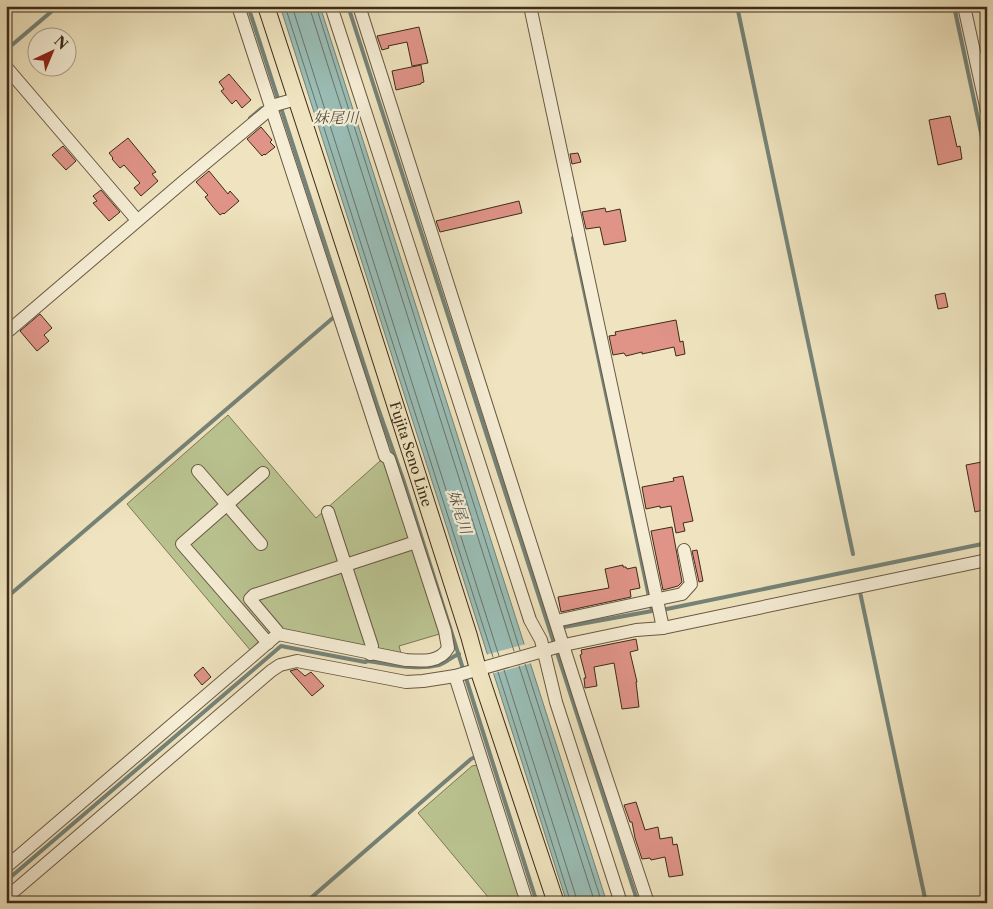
<svg xmlns="http://www.w3.org/2000/svg" width="993" height="909" font-family="'Libre Caslon Text','Noto Serif JP',serif">
<style>
.green{fill:#bac491;stroke:#7c7856}
.water{fill:#9abeb7;stroke:#758378}
.pier{fill:#efe4bf}
.lines{fill:none;stroke-linecap:round;stroke-linejoin:round}
.shore{stroke:#6c7468;stroke-width:1}
.stream{stroke:#758378;stroke-width:4}
.building{fill:#e09488;stroke:#3d2b1a}
.minor-casing{stroke:#6a5943;stroke-width:14}
.major-casing{stroke:#3d2b1a;stroke-width:18}
.minor{stroke:#f5edd5;stroke-width:12}
.major{stroke:#efe4bf;stroke-width:16}
.labels{text-anchor:middle;dominant-baseline:central;stroke-width:4.5;stroke-linejoin:round;paint-order:stroke}
.street-label{font-size:14px;fill:#3d2b1a;stroke:#f5edd5}
.water-label{font-size:15px;font-style:italic;fill:#545041;stroke:#f5edd5}
</style>
<rect width="100%" height="100%" fill="#efe4bf"/>
<filter id="stains"><feTurbulence type="fractalNoise" baseFrequency=".004" numOctaves="4"/><feColorMatrix values="0 0 0 0 .2 0 0 0 0 .09 0 0 0 0 .02 0 0 0 .5 -.17"/></filter>
<radialGradient id="worn" r=".72"><stop offset=".6" stop-color="#630" stop-opacity="0"/><stop offset="1" stop-color="#630" stop-opacity=".3"/></radialGradient>
<g class="green">
<path d="M228,415L316,518L380,461H387L443,633L399,646L402,657L281,630L251,651L127,504Z"/>
<path d="M478,765L523,903H493L418,813L472,766Z"/>
</g>
<path class="water" d="M280,6H320L607,903H567Z"/>
<path class="pier" d="M526,644L532,663L491,674L485,655Z"/>
<g class="lines">
<g class="shore">
<path d="M285,6L493,657"/>
<path d="M292,6L499,656"/>
<path d="M309,6L514,651"/>
<path d="M316,6L520,650"/>
<path d="M525,664L602,903"/>
<path d="M519,666L595,903"/>
<path d="M504,670L578,903"/>
<path d="M498,672L571,903"/>
</g>
<g class="stream">
<path d="M248,6L378,408L404,482L537,903"/>
<path d="M348,6L638,903"/>
<path d="M737,6L853,554"/>
<path d="M954,6L987,161"/>
<path d="M6,50L58,6"/>
<path d="M250,118L262,108"/>
<path d="M573,238L652,611"/>
<path d="M860,592L926,903"/>
<path d="M6,598L334,317L338,315"/>
<path d="M662,610L987,543"/>
<path d="M564,627L652,611"/>
<path d="M6,881L281,646L365,662L368,661C391,664 415,671 439,665C447,663 450,657 459,654"/>
<path d="M305,903L471,759L477,756"/>
</g>
</g>
<g class="building">
<path d="M419,27L428,63L412,66L407,42L388,46L389,48L382,50L377,36Z"/>
<path d="M421,65L424,82L421,83V84L396,90L392,71Z"/>
<path d="M229,74L251,100L242,108L236,100L232,104L221,91L224,89L219,82Z"/>
<path d="M950,116L957,147L960,146L962,159L938,165L929,120Z"/>
<path d="M261,127L272,140L270,142L275,147L265,155L264,154L262,156L247,139Z"/>
<path d="M128,138L156,172L152,174L158,181L141,196L134,188L140,183L124,165L120,168L112,159L113,158L109,153Z"/>
<path d="M63,146L76,161L66,170L52,155Z"/>
<path d="M578,153L581,162L572,164L570,154Z"/>
<path d="M209,171L228,194L230,191L239,201L224,214L223,213L220,215L213,207L205,197L208,195L196,182Z"/>
<path d="M101,190L120,212L109,221L93,203L97,201L93,196Z"/>
<path d="M519,201L522,213L440,232L436,221Z"/>
<path d="M605,208L606,212L620,209L626,241L604,245L600,227L586,229L582,212Z"/>
<path d="M945,293L948,307L938,309L935,295Z"/>
<path d="M40,314L52,328L44,335L49,341L37,351L20,331Z"/>
<path d="M676,320L680,342L683,341L685,354L676,356L674,347L642,354V352L626,356L624,353L613,355L609,336L616,335L615,332Z"/>
<path d="M987,461V509L975,512L966,465Z"/>
<path d="M683,476L693,521L683,523L685,531L676,533L671,506L660,508V506L646,509L642,487L674,481L673,478Z"/>
<path d="M672,527L682,582L678,586L663,590L651,531Z"/>
<path d="M697,550L703,581L699,582L692,551Z"/>
<path d="M623,565V567H626L627,569L636,567L640,588L630,590L631,597L561,612L558,597L609,588L605,569Z"/>
<path d="M636,639L638,650L630,652L637,682H636L639,707L622,709L614,663L594,667L597,686L585,688L584,678H586L580,655L582,654L581,650Z"/>
<path d="M203,667L211,677L202,685L194,675Z"/>
<path d="M297,669L305,676L311,672L324,686L312,696L290,671Z"/>
<path d="M636,802L645,830L658,827L660,839L672,837L673,845L677,844L683,875L669,877L665,857L651,860L650,858L642,859L635,838L632,822H630L624,805Z"/>
</g>
<g class="lines">
<g class="minor-casing">
<g id="minor">
<path d="M238,6L385,456L389,459L445,631L448,648C440,663 421,661 406,660L278,634L277,631L250,599L254,595L416,542"/>
<path d="M331,6L530,620L541,640L556,702L621,903"/>
<path d="M359,6L584,711L648,903"/>
<path d="M530,6L663,628"/>
<path d="M964,6L987,111"/>
<path d="M6,67L137,220"/>
<path d="M6,333L184,181L269,110L275,105L296,99"/>
<path d="M198,471L261,544"/>
<path d="M263,473L182,544L268,643"/>
<path d="M328,512L372,646L370,654"/>
<path d="M556,621L682,594L691,584L684,550"/>
<path d="M455,676L527,903"/>
<path d="M6,867L278,634"/>
<path d="M6,898L271,671L280,665L297,661L406,682L423,681L455,676L564,645L636,630L663,628L987,560"/>
</g>
</g>
<g class="major-casing">
<g id="major">
<path id="s1" d="M266,6L357,285L469,636L478,669L556,903"/>
</g>
</g>
<use href="#minor" class="minor"/>
<use href="#major" class="major"/>
</g>
<g class="labels">
<g class="street-label">
<text stroke="none"><textPath href="#s1" startOffset="471">Fujita Seno Line</textPath></text>
</g>
<g class="water-label">
<text x="336" y="117">妹尾川</text>
<text transform="translate(460 512) rotate(72)">妹尾川</text>
</g>
</g>
<rect width="993" height="909" fill="none" stroke="#efe4bf" stroke-width="25"/>
<rect x="8" y="8" width="978" height="894" fill="none" stroke="#3d2b1a" stroke-width="2.5"/>
<rect x="12" y="12" width="968" height="884" fill="none" stroke="#3d2b1a"/>
<g transform="translate(52 52) rotate(44)"><circle r="24" fill="#f5edd5" stroke="#ab9f8a"/>
<path d="M0-4L9 19L0 12L-9 19Z" fill="#8f2418"/>
<text y="-8" font-size="14" font-weight="bold" text-anchor="middle" fill="#3d2b1a">N</text>
</g>
<rect width="100%" height="100%" filter="url(#stains)"/>
<rect width="100%" height="100%" fill="url(#worn)"/>
</svg>
